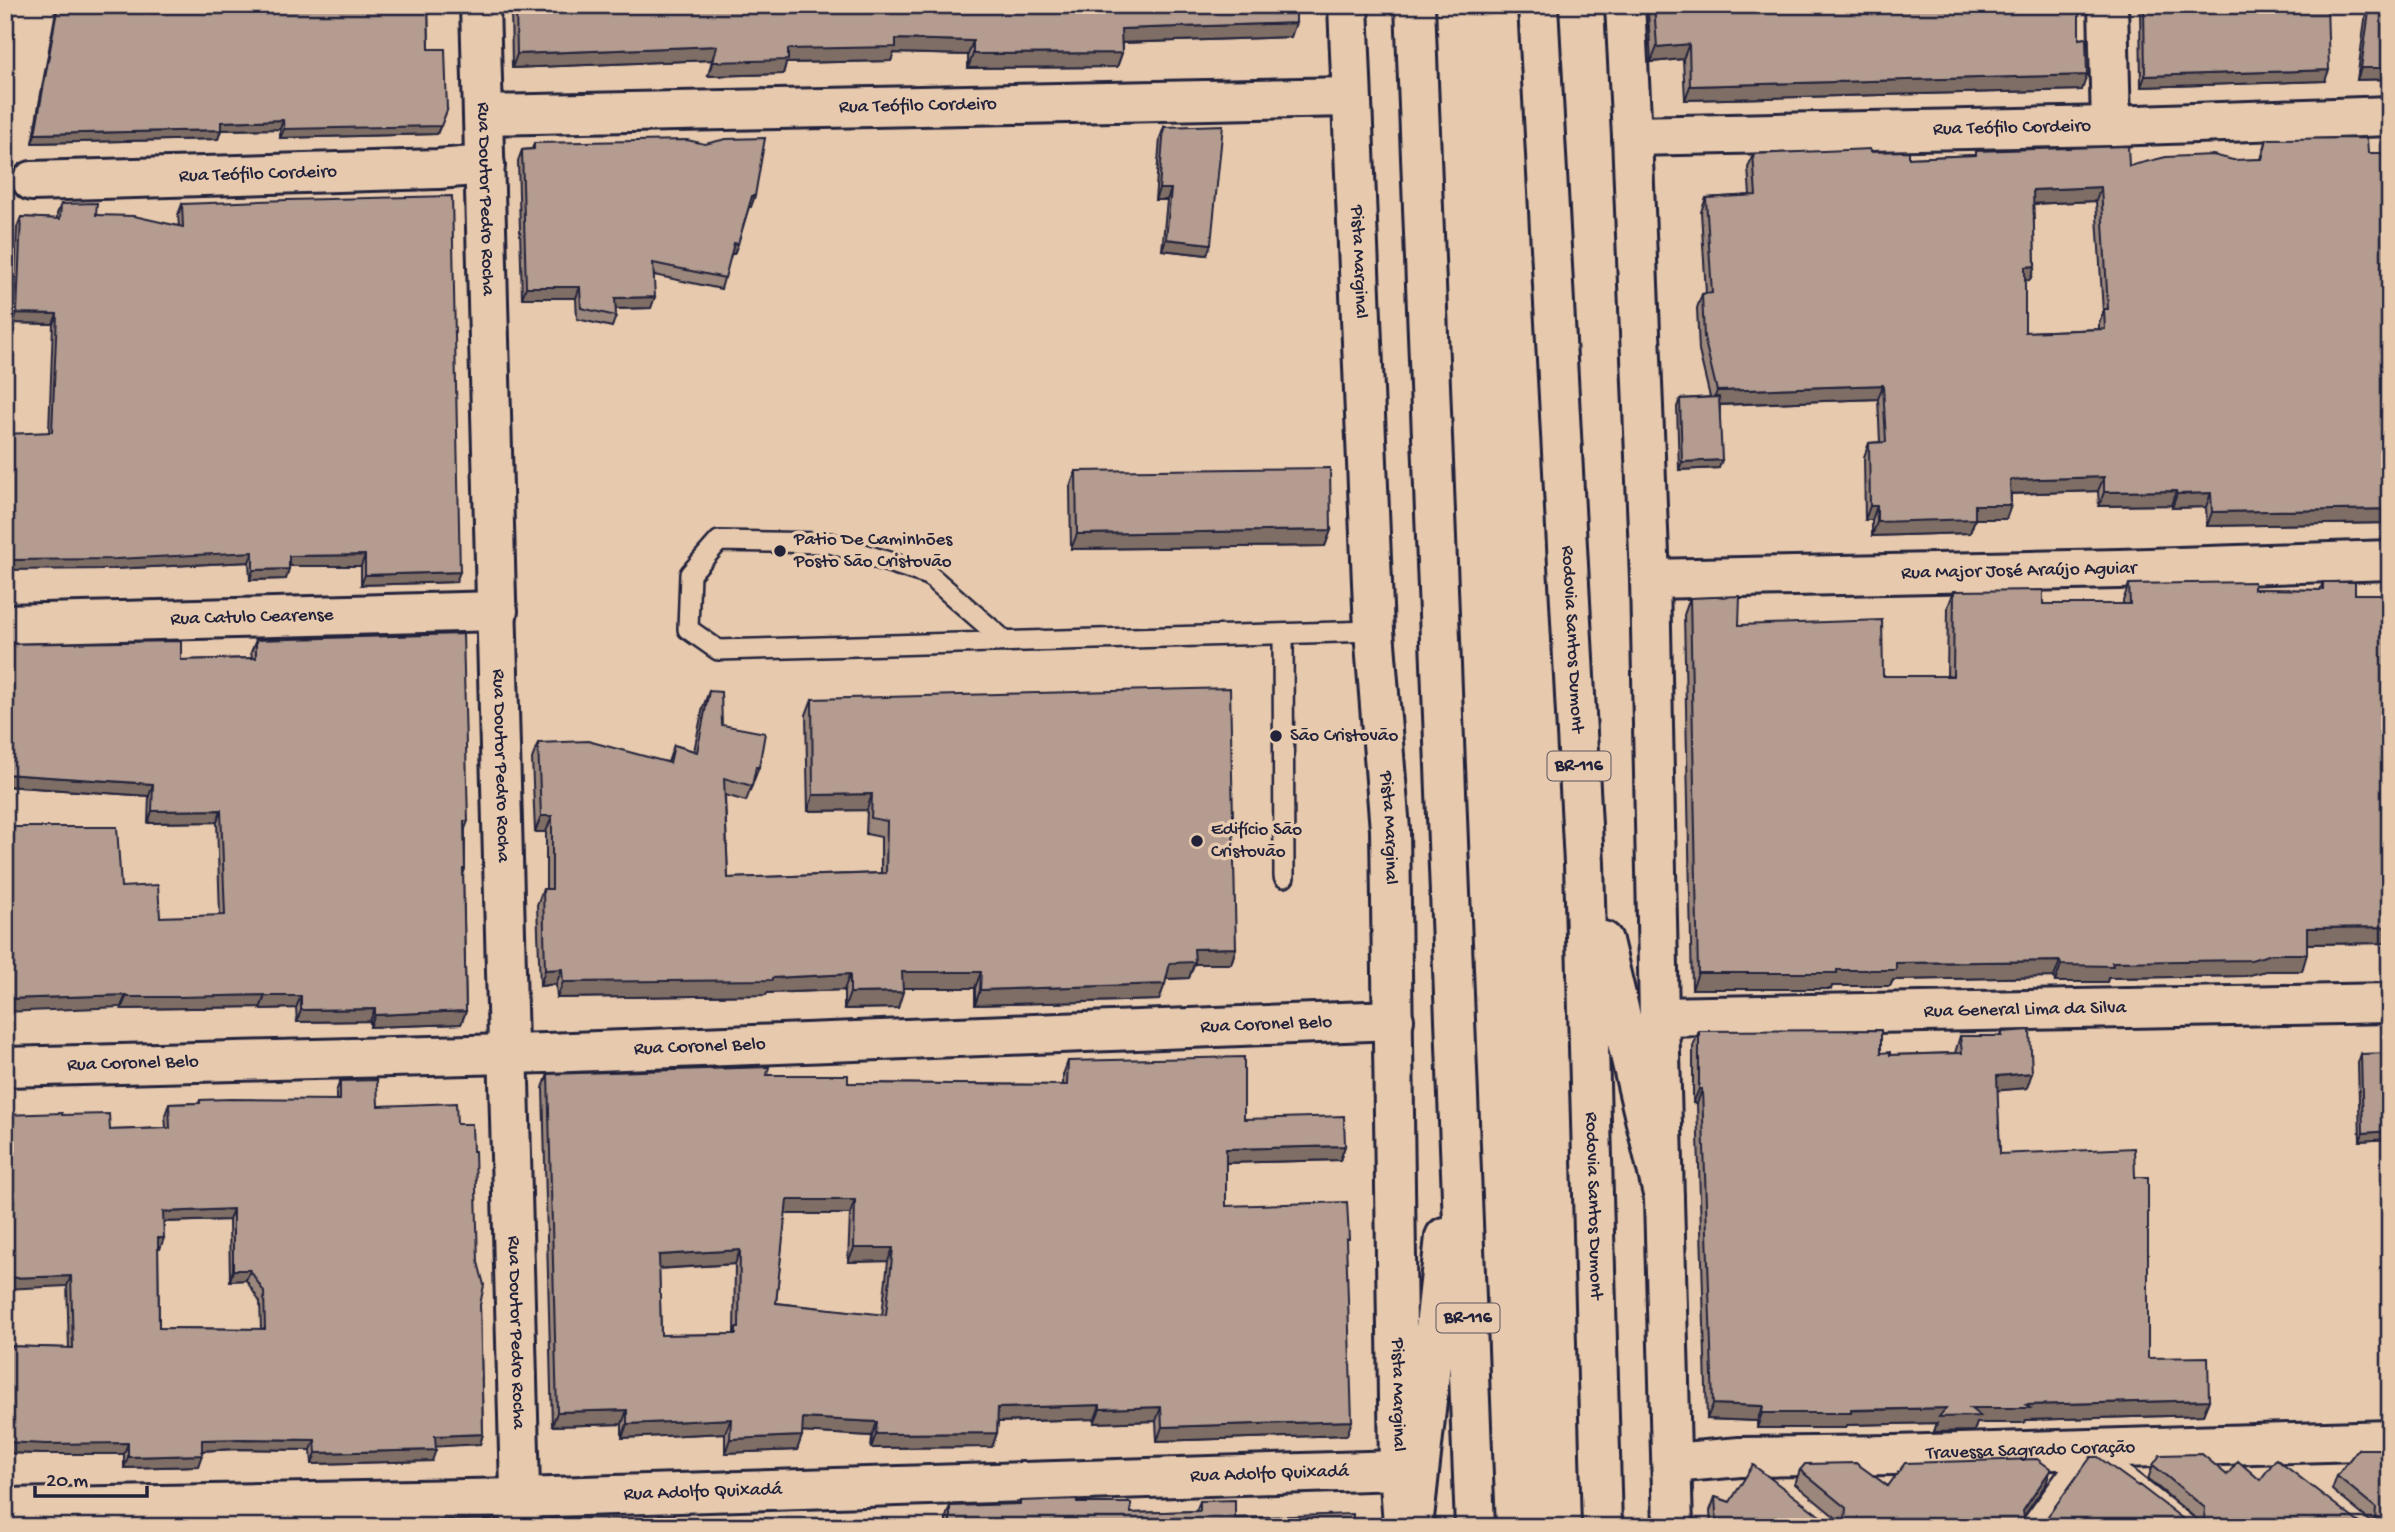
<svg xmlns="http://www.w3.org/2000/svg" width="2395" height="1532" font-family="'Gochi Hand',sans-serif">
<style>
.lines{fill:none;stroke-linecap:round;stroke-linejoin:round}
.service-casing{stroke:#22223b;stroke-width:24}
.minor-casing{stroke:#22223b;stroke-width:44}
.primary-casing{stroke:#22223b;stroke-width:44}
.trunk-casing{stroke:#22223b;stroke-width:44}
.service{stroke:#e7caae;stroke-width:19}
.minor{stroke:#e7caae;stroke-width:38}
.primary{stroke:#e7caae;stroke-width:38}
.trunk{stroke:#e7caae;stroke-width:38}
.wall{fill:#9b877c;stroke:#22223b;stroke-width:2;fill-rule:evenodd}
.shaded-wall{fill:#7e6e65;stroke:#22223b;stroke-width:2}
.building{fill:#b49d90;stroke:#22223b;stroke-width:2;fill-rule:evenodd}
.poi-dot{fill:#22223b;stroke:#e7caae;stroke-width:2.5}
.labels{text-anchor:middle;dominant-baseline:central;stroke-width:7;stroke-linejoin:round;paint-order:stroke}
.shield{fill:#e7caae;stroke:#5d545e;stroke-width:2}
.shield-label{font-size:18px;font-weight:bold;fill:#22223b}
.street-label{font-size:19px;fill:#22223b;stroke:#e7caae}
.poi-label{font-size:19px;fill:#22223b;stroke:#e7caae;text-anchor:start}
</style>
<rect width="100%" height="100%" fill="#e7caae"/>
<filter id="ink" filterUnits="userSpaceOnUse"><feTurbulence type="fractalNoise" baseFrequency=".0143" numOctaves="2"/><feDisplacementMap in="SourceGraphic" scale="14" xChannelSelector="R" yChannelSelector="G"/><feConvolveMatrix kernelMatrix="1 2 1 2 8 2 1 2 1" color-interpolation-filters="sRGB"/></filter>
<g filter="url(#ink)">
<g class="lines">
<g class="service-casing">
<g id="service">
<path d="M1283,634L1284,877"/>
<path d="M1006,642L929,575L830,543L719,541L690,574L688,629L718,650L1374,631"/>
<path d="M2030,1527L2088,1447L2189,1527"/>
</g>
</g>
<g class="minor-casing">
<g id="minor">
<path id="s1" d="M480,5L521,1527"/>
<path d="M2108,5L2111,126"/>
<path id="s2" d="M484,115L1351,97"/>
<path id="s3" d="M1632,136L2111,126L2390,116"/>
<path id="s4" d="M32,181L438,169L485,165"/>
<path id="s5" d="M1650,579L2119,569L2390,560"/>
<path id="s6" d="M5,624L498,611"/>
<path id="s7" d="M1659,1017L2390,1003"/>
<path id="s8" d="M5,1067L546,1053L1394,1020"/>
<path id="s9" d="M1672,1463L1740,1457L1895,1455L2390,1440"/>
<path id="s10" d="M5,1508L521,1498L1399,1470"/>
</g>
</g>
<g class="primary-casing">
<g id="primary">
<path id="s11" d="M1348,5L1374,631L1390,830L1399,1470L1403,1524"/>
<path d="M1625,5L1632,136L1650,579L1659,1017L1673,1527"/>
</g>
</g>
<g class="trunk-casing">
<g id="trunk">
<path d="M1415,5L1475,1527"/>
<path id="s12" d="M1538,5L1584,863L1602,1527"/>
<path d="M1603,941L1664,1198"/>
<path d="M1413,1527L1445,1237"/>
</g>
</g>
<use href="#service" class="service"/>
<use href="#minor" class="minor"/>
<use href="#primary" class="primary"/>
<use href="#trunk" class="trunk"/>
</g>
<g class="wall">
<path d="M57,5H428L429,49L447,110L437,134L280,138V129L221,130L218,139L32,143Z"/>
<path d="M511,5H1296L1291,37L1122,43V53L1117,67L968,68V55L894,53L891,61L786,63L783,74L708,76L712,60L512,68Z"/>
<path d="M1651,5H2079V39L2082,90L1685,100L1683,59L1651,62L1648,12Z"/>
<path d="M2140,5H2327L2325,81L2141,87Z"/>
<path d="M2367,5H2390V79L2357,80Z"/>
<path d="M1164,127L1207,255L1162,250L1167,200H1155L1160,138Z"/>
<path d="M2267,139L2368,153H2390V523L2207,526L2206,507L2172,508L2171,505L2099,506L2098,491L2011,494V505L2006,519H1975L1970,533L1872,536V520H1865L1864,457L1869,443L1880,442L1878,399L1720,405L1719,468L1679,470L1677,407L1680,399L1710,397L1699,351L1697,308L1702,294L1706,293L1701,212L1706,198L1750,195L1748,168L1753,154L1870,152L1909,158L1975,155L1976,151L2129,166L2261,159ZM2096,201L2103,312L2099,323V329L2025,332V280H2030L2035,266L2033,204Z"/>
<path d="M534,143L751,207H749L734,254H731L721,289L654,275L651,308L615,309L616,316L612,327L577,319L576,298H522L518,161L522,150L532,149Z"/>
<path d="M61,204L96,215L179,226L178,215L182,204L456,582L361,585V566H289L286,579L250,580L249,562L113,569L49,432L53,324L13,323L17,227L21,217L57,219V214Z"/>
<path d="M1076,471L1331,530L1325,546L1071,549L1070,487Z"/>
<path d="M2323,582L2355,594L2390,943L2307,944L2302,971H2266L2245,976L2108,978L2107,982H2055L2054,977L1893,980L1890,986H1832L1831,989H1692L1684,615L1690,598L1739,625L1883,676H1947L1948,607L1954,591L2043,604H2123V601L2129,584L2254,589L2320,590Z"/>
<path d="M256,640L468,821L465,829V869L463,875L466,1011L461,1024L370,1027V1021L297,1022L296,1008L260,1009L261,1007L121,1009V887L160,917L220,916L217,822L148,823L149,796L5,786V644L181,660L252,658L251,652Z"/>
<path d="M709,691L722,725L759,767L746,801L725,795L728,878L881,873V837L866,834L867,810L808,811L806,715L812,699L1236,948L1231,964H1194L1189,978L1166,979L1159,1000L975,1005V988H903L898,1008L844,1009V990L767,993L766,995L557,998L556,984L540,986L537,905L543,889H546V832H535L532,759L538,743L668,762L674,745L694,751L703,707Z"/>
<path d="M1699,1031L1890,1055L1955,1053L1960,1036H2000L2002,1032L2027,1088L1997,1090L2000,1154L2135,1177L2148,1358L2209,1400L2203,1415L2026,1420L2024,1423H1977L1974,1431L1934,1432L1937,1423L1847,1425L1846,1428H1757V1421L1707,1419L1697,1104L1693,1103V1046Z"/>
<path d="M2361,1054L2388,1139L2360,1141L2358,1063Z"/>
<path d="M1068,1061L1244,1119L1345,1146L1340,1160L1226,1163V1206L1346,1247L1347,1435L1157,1441L1156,1421L1094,1423L1095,1419L998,1422L997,1433L992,1447L871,1448L872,1436L802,1432L797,1450L725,1453V1433L622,1438V1424L552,1426L543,1088L548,1074L767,1075L848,1083L1063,1085V1075ZM785,1214H850L848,1262L888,1261L882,1315L776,1303ZM735,1264L734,1334L661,1335L659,1269Z"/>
<path d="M340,1081L378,1106L457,1124L480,1305L483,1434L480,1444L435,1446L432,1461L312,1464L311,1450L236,1449L202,1451L198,1466L124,1468V1454H43L5,1453V1346L69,1348L62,1115L110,1130L166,1128L165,1115L169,1104L199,1103L200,1100H336V1092ZM229,1220L230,1281L246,1280L260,1302L261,1329L159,1328L158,1249H160L164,1222Z"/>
<path d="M2358,1449L2390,1527H1711L1710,1511L1715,1497L1730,1502L1828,1522L1834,1525L1841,1522L1795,1484L1800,1470L1888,1486L2046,1484L2024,1516V1518L2035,1525L2187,1522L2193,1525L2200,1522L2148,1479L2153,1465L2260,1480L2364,1525L2371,1522L2332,1490L2337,1476Z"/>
<path d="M1020,1501L1077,1503L1131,1513L1196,1511L1200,1501L1235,1518L946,1526V1517L950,1506L1019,1504Z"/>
</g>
<g class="shaded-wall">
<path d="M1296,23L1291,37L1116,43L1121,29Z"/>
<path d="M896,39L973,41L968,55L894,53L891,61L786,63L783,74L708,76L713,62L788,49Z"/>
<path d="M1689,44L1683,59L1651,62L1657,47Z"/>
<path d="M717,46L712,60L512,68L517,54Z"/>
<path d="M1122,53L1117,67L968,68L973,54Z"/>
<path d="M2361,68H2390V79L2357,80Z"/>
<path d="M2329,70L2325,81L2141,87L2145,76Z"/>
<path d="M2087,75L2082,90L1685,100L1690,86Z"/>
<path d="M447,110L437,134L280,138L284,129Z"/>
<path d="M283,120L280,129L218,130L221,122Z"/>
<path d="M221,130L218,139L32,143L35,134Z"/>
<path d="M2101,187L2096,201L2028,204L2033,190Z"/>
<path d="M1159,189H1171L1167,200H1155Z"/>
<path d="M752,196H755L751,207H748Z"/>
<path d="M1166,239L1211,244L1207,255L1162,250Z"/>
<path d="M734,243L738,244L734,254H730Z"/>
<path d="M2035,266L2030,280L2019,281L2025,267Z"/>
<path d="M526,287H580L576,298H522Z"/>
<path d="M655,297L651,308L611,309L615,298Z"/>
<path d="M17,313L57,314L53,324L13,323Z"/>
<path d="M1883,385L1878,399L1712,405L1717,391Z"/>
<path d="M1722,460L1719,468L1679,470L1682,462Z"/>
<path d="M2104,477L2098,491L2005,494L2010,480Z"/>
<path d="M2176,491L2171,505L2099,506L2104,492Z"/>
<path d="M2211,493L2206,507L2172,508L2177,494Z"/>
<path d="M1975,505H2011L2006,519H1975L1970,533L1872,536L1877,522Z"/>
<path d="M1870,506H1877L1872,520H1865Z"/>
<path d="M2390,509V523L2207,526L2212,512Z"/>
<path d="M1331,530L1325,546L1071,549L1077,534Z"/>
<path d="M253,552L249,562L113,569L5,570V560Z"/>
<path d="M365,555L361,566H285L289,556Z"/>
<path d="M289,569L286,579L250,580L253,570Z"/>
<path d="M460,572L456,582L361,585L365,575Z"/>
<path d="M5,774L153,784L149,796L5,786Z"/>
<path d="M872,794L867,810L808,811L813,795Z"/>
<path d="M221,810L217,822L148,823L152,811Z"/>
<path d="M541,816H552L546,832H535Z"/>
<path d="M2390,927V943L2301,944L2307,928Z"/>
<path d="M1236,948L1231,964H1194L1189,978L1164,979L1170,963L1194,949Z"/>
<path d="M2272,954H2307L2302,971H2266L2245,976L2108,978L2107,982H2055L2061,965L2112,962Z"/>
<path d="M2060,961L2054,977L1893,980L1890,986H1832L1831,989H1692L1698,973L1837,970L1896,963Z"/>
<path d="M562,969L556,984L540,986L545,970Z"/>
<path d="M902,972H981L975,988H897Z"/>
<path d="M850,974L844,990L767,993L766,995L557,998L563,982L772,978Z"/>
<path d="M1165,984L1159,1000L975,1005L980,990Z"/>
<path d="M903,992L898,1008L844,1009L850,993Z"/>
<path d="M126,995L121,1007L5,1012V999Z"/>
<path d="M265,995L261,1007L121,1009L126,997Z"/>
<path d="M265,996H301L296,1008L260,1009Z"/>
<path d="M375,1009L370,1021L297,1022L301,1010Z"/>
<path d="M466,1011L461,1024L370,1027L375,1015Z"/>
<path d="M2032,1073L2027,1088L1991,1091L1997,1076Z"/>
<path d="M1699,1089H1702L1697,1104L1693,1103Z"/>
<path d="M2390,1131L2388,1139L2360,1141L2363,1133Z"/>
<path d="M1345,1146L1340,1160L1221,1163L1226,1149Z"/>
<path d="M787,1200H855L850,1214H782Z"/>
<path d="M233,1209L229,1220L159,1222L163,1212Z"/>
<path d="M158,1238H164L160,1249H154Z"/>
<path d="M854,1248H893L888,1261L848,1262Z"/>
<path d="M740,1250L735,1264L653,1269L659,1255Z"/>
<path d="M233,1270H250L246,1280L230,1281Z"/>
<path d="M71,1276L67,1286L5,1289V1278Z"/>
<path d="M2209,1400L2203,1415L2026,1420L2024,1423H1977L1974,1431L1934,1432L1937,1423L1847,1425L1846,1428H1757L1762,1413L1946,1408H1970L2026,1405Z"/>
<path d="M1713,1404L1763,1406L1757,1421L1707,1419Z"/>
<path d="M1100,1405L1095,1419L993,1422L998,1408Z"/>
<path d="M1161,1407L1156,1421L1094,1423L1100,1409Z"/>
<path d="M627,1410L622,1424L552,1426L557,1412Z"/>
<path d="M803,1418L877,1422L872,1436L798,1432Z"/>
<path d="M731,1419L725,1433L622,1438L627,1424Z"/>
<path d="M1352,1421L1347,1435L1157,1441L1162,1427Z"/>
<path d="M997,1433L992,1447L871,1448L876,1434Z"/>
<path d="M483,1434L480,1444L431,1447L435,1436Z"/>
<path d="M802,1436L797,1450L725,1453L730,1439Z"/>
<path d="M240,1439L315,1440L311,1450L236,1449L198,1451L202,1440Z"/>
<path d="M5,1442L128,1443L124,1454H43L5,1453Z"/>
<path d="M436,1450L432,1461L312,1464L316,1453Z"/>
<path d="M202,1455L198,1466L124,1468L128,1457Z"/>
<path d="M2051,1469L2046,1484L2018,1525L2023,1511Z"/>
</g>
<g class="building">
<path d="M58,5H428L429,49H445L447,110L441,126L284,129L283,120L221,122V130L35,134Z"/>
<path d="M516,5H1296V23L1121,29L1122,53L973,54V41L896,39V47L788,49V60L713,62L717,46L517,54Z"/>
<path d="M1654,5H2079V39L2086,38L2087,75L1690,86L1689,44L1657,47Z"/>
<path d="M2144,5H2327L2329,70L2145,76Z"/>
<path d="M2370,5H2390V68H2361Z"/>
<path d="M1223,125L1211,244L1166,239L1171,189H1159L1164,127Z"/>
<path d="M765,138L755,196H752L738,244L734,243L725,278L653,263L655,297L615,298L616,316L581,308L580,287H526L522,150L534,149V143L687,140L705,144L726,139Z"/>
<path d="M2367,138L2368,153H2390V509L2212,512L2211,493L2177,494L2176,491L2104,492V477L2010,480L2011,505H1975V519L1877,522V506H1870L1869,443L1886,442L1883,385L1717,391L1704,337L1702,294L1712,293L1706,198L1756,195L1753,154L1870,149V152L1909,151V158L1976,155V151L2128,146L2129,166L2166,157L2213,155L2233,160L2262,159L2267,139ZM2101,187L2108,309H2104L2105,329L2025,332V267L2035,266L2033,190Z"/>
<path d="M452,196L460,572L365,575V555L289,556V569L253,570V552L116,559L5,560V434L52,432L57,314L17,313L21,217L60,219L61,204L97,203L96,215L134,216L183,227L182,204L288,200Z"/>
<path d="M1719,397L1722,460L1682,462L1680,399Z"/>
<path d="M1330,468L1331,530L1077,534L1076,471Z"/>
<path d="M2254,582V589L2323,590V582H2355V594H2390V927L2307,928V954H2272L2251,960L2112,962L2113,966L2061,965L2060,961L1896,963V970H1837V973H1698L1690,598L1740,596L1739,625L1882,620L1883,676H1953L1954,591L2043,590V604H2130L2129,584Z"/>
<path d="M463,634L468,821H464L465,869H463L466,1011L375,1015V1009L301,1010V996H265V995L178,997H126V995L5,999V827H117L121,887L158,885L160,917L225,915L221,810L152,811L153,784L5,774V644L181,641V660L256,658V640Z"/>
<path d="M1230,688L1236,948L1194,949L1195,962L1170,963L1165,984L980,990L981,972H902L903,992L850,993V974L772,978V980L563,982L562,969L545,970L543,889H552V816H541L538,743L588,741L670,763L674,745L697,752L709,691L721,692L722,725L765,733L759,767H756L752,786L724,778L728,878L886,873L887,821L871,818L872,794L813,795L812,699Z"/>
<path d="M1881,1030V1053L1890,1052V1055L1962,1053L1960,1036H2002V1032L2030,1030L2032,1073L1997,1076L2000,1154L2134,1148L2135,1177H2148V1358L2208,1357L2209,1400L2026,1405L2030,1408H1970L1980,1416L1939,1417L1946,1408L1851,1410V1413H1762L1763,1406L1713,1404L1702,1089H1699V1031Z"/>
<path d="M2389,1053L2390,1131L2363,1133L2361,1054Z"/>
<path d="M1244,1057V1119L1344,1116L1345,1146L1226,1149V1206L1347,1202L1349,1239H1346L1352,1421L1162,1427L1161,1407L1100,1409V1405L998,1408L997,1433L876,1434L877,1422L803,1418L802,1436L730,1439L731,1419L627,1424V1410L557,1412L548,1074L769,1067L767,1075H848V1083L1067,1085L1068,1061ZM787,1200H855L854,1248H893L886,1315L776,1303ZM740,1250L739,1328H736V1334L661,1335L659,1255Z"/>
<path d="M377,1080L378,1106L456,1103L457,1124H472L473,1151H475L478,1262L484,1285L480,1305L483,1434L435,1436L436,1450L316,1453L315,1440L240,1439L202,1440V1455L128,1457V1443L46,1444L5,1442V1346L73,1348L71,1276L5,1278V1115L62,1113V1115L109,1114L110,1130L170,1128L169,1104L200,1103V1100L230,1099L340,1100V1081ZM233,1209V1270H250L264,1292L265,1329L159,1328L158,1238H164L163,1212Z"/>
<path d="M2358,1449H2390V1527H1717L1715,1497L1730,1502L1753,1465L1828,1522L1834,1525L1845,1520L1846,1508L1800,1470L1805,1464L1856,1463L1888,1486L1905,1463L2037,1459L2051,1469L2023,1511L2024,1518L2035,1525L2045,1520L2091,1457H2098L2138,1486L2139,1485L2187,1522L2193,1525L2204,1520L2205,1508L2153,1465L2160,1455L2202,1454L2227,1475L2238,1461L2260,1480L2276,1459L2358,1522L2364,1525L2375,1520L2376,1508L2337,1476Z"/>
<path d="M1077,1499V1503H1131V1513L1200,1511V1501L1235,1500V1518L1353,1514V1527H929L950,1526V1506L1020,1504V1501Z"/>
<path d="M653,1520V1527H559L558,1522Z"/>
</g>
</g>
<g class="poi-dot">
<circle cx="780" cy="551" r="7"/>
<circle cx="1276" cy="736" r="7"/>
<circle cx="1197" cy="841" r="7"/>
</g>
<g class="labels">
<g class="shield">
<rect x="1547.5" y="751.5" width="63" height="29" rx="5"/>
<rect x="1436.5" y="1303.5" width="63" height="29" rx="5"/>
</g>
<g class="shield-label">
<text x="1579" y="766">BR-116</text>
<text x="1468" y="1318">BR-116</text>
</g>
<g class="street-label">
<text stroke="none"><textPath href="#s2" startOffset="434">Rua Teófilo Cordeiro</textPath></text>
<text stroke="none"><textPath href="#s3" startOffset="380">Rua Teófilo Cordeiro</textPath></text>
<text stroke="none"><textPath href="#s4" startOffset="226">Rua Teófilo Cordeiro</textPath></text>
<text stroke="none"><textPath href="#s1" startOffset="194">Rua Doutor Pedro Rocha</textPath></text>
<text stroke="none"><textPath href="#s11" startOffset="257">Pista Marginal</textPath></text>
<text stroke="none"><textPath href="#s5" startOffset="369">Rua Major José Araújo Aguiar</textPath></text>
<text stroke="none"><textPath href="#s6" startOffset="247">Rua Catulo Cearense</textPath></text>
<text stroke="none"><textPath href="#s12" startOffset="635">Rodovia Santos Dumont</textPath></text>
<text stroke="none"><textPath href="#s1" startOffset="761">Rua Doutor Pedro Rocha</textPath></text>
<text stroke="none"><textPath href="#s11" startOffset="824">Pista Marginal</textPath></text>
<text stroke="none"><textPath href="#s7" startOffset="366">Rua General Lima da Silva</textPath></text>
<text stroke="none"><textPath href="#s8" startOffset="1262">Rua Coronel Belo</textPath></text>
<text stroke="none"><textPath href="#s8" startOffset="695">Rua Coronel Belo</textPath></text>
<text stroke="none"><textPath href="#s8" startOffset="128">Rua Coronel Belo</textPath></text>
<text stroke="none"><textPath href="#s12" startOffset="1202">Rodovia Santos Dumont</textPath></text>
<text stroke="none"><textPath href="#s1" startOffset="1328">Rua Doutor Pedro Rocha</textPath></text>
<text stroke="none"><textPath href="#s11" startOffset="1391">Pista Marginal</textPath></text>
<text stroke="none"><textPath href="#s9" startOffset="359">Travessa Sagrado Coração</textPath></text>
<text stroke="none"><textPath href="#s10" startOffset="1265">Rua Adolfo Quixadá</textPath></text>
<text stroke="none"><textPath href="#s10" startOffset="698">Rua Adolfo Quixadá</textPath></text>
</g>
<g class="poi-label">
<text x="794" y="540">Patio De Caminhões<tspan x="794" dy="22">Posto São Cristovão</tspan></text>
<text x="1290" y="736">São Cristovão</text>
<text x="1211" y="830">Edifício São<tspan x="1211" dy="22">Cristovão</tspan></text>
</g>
</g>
<rect width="2395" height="1532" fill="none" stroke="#e7caae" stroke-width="28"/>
<rect x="14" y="14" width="2367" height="1504" fill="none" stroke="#22223b" stroke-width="2.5" filter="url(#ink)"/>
<path d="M35 1486v10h112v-10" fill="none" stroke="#22223b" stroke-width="3.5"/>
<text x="46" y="1486" font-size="21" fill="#22223b" stroke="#e7caae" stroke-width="5" paint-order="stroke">20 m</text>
</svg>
